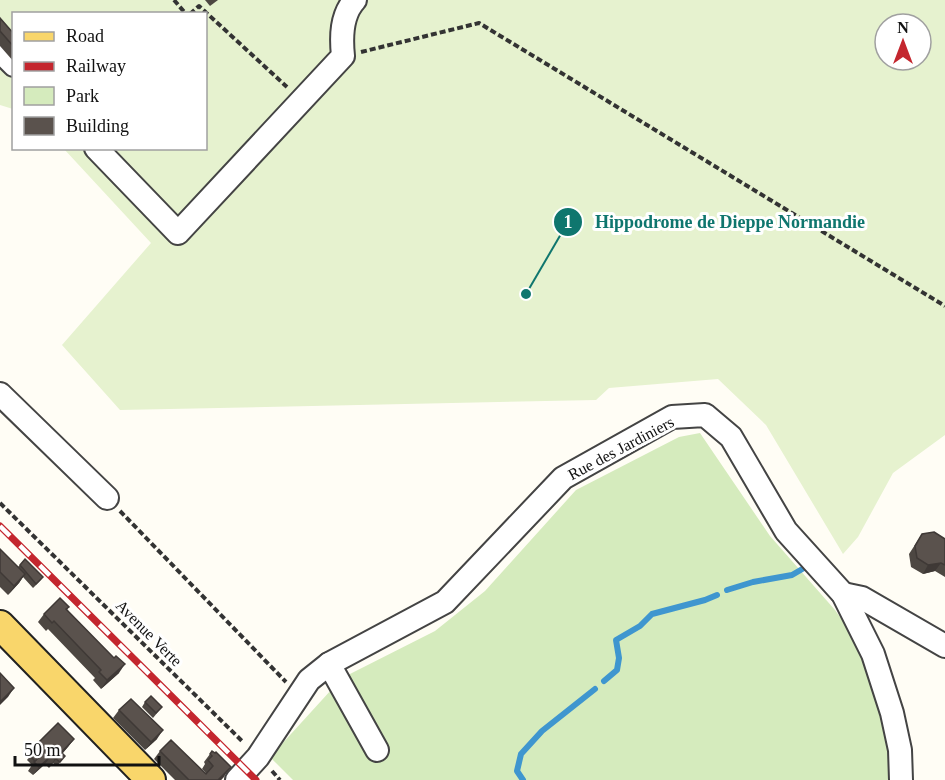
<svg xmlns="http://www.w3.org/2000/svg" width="945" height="780" font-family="'Times New Roman',serif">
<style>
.green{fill:#d5ebbd}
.pitch{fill:#e6f2cf;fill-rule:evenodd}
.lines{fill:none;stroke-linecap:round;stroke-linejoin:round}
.stream{stroke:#3f96cf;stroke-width:6}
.minor-casing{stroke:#444;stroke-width:26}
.major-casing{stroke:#222;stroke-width:32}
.path{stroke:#333;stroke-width:4;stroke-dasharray:6 3;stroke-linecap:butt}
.minor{stroke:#fff;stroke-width:22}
.major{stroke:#f9d66b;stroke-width:28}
.rail-casing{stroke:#c4262e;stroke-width:7}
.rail{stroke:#fff;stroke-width:4.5;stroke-dasharray:14;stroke-linecap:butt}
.wall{fill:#4d4742}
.shaded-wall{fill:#3f3936}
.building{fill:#5a524d;stroke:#3f3936;stroke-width:1.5}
.labels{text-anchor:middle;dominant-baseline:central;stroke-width:6;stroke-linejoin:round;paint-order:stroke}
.street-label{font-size:16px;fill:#111;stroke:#fff}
.leader{fill:none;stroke:#0f766e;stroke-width:2}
.callout-dot{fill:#0f766e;stroke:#fff;stroke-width:2}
.mark-label{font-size:18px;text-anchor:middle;font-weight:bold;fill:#fff}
.callout-label{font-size:18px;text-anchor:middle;font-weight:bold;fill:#0f766e;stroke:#fff;stroke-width:6;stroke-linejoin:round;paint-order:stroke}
</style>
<rect width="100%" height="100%" fill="#fffdf5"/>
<path class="green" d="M700,433L770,536L835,610L865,652L892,744L893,780H293L270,757L342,678L435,631L485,591L576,490L679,437Z"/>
<path class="pitch" d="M0,0H945V435L893,473L858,537L843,554L766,425L718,379L609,388L596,400L120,410L62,345L151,243L64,149L206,148V14H14L13,109L0,105ZM885,24H921V60H885Z"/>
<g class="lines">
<g class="stream">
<path d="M727,590L753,582L792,575L804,568"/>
<path d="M604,681L617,670L619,658L616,640L640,626L652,614L705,600L717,595"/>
<path d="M523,780L517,771L521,754L542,731L595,689"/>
</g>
<g class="minor-casing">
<g id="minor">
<path d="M0,51L14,65"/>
<path d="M96,148L178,233L343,56C341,37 341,15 355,0"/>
<path d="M0,394L107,498"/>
<path d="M843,594L862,598L945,646"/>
<path d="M329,664L377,750"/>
<path d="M237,780L258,757L309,680L329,664L445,602L563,478L672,417L705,415L731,437L786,531L843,594L873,654L892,713L900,750L901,780"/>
</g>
</g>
<g class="major-casing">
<path id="major" d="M0,625L151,780"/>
</g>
<g class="path">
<path d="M174,0L186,14"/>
<path d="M190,14L199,6L287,87"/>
<path d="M361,52L479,23L945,306"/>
<path d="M0,503L243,742"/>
<path d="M120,511L286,682"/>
<path d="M272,771L280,780"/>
</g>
<use href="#minor" class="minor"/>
<use href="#major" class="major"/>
<g class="rail-casing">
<path id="rail" d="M0,526L256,780"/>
</g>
<use href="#rail" class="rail"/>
</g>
<g class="wall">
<path d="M205,0H218L210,6Z"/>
<path d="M0,18L14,34V62L0,46Z"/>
<path d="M922,534L945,539V577L935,571L923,574L911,567L909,554Z"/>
<path d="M0,549L18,567L25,559L43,577L40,581L33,588L23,577L19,583L8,595L0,587Z"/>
<path d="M69,607L67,610L119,673L101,689L93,680L95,678L48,629L46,631L38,622L44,614Z"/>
<path d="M145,702L162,707L153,718L142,707Z"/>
<path d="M119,710L157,739L145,750L113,718Z"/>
<path d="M74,739L63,753L62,760L57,766L53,763L49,768L45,764L33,775L28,771L32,765L27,760L33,752L38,743Z"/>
<path d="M160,751L206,773L202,769L205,764L204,762L210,754L225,776L221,780H175L154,759Z"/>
</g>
<g class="shaded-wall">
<path d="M941,563L935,571L923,574L928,565Z"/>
<path d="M25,574L19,583L8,595L14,586Z"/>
<path d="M125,664L119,673L101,689L107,680Z"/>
<path d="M14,688L8,697L0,705V702Z"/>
<path d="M163,730L157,739L145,750L151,742Z"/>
<path d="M74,739L68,747L57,759H56L49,768L55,759Z"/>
<path d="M51,756L45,764L33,775L39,767Z"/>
<path d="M231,767L221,780H218Z"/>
</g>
<g class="building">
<path d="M0,18L14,34V47L0,31Z"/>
<path d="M934,532L945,539V565L941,563L928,565L917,558L915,546L922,534Z"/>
<path d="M0,549L25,574L14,586L0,572Z"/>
<path d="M25,559L43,577L36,584L20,565Z"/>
<path d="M60,598L69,607L66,609L114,658L116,656L125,664L107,680L99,672L101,670L54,621L52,623L44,614Z"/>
<path d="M0,673L14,688L0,702Z"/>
<path d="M151,696L162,707L156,713L145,702Z"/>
<path d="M131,699L163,730L151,742L119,710Z"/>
<path d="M58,723L74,739L55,759L51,756L39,767L34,762L46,750L38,743Z"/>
<path d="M171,740L206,774L213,766L208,760L212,756L210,754L212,751L215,753L216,752L231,767L218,780H189L160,751Z"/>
<path d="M37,749L42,754L35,761L30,756Z"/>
<path d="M62,753L65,756L60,762L56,759Z"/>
</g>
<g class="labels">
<g class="street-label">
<text transform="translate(621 448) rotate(-28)">Rue des Jardiniers</text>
<text transform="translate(149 633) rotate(45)">Avenue Verte</text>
</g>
</g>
<path class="leader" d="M526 294L568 222"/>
<g class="callout-dot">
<circle cx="526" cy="294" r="6"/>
<circle cx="568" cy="222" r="15"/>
</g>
<g class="mark-label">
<text x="568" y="228">1</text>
</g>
<g class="callout-label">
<text x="730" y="228">Hippodrome de Dieppe Normandie</text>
</g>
<rect x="12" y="12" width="195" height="138" fill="#ffffff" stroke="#a0a0a0" stroke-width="1.5"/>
<rect x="24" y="32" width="30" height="9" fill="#f9d66b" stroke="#a0a0a0" stroke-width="1.5"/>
<text x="66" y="42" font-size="18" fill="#111111">Road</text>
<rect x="24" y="62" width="30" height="9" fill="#c4262e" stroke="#a0a0a0" stroke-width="1.5"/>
<text x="66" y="72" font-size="18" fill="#111111">Railway</text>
<rect x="24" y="87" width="30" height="18" fill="#d5ebbd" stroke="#a0a0a0" stroke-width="1.5"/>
<text x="66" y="102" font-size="18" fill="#111111">Park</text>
<rect x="24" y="117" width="30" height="18" fill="#5a524d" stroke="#a0a0a0" stroke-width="1.5"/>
<text x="66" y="132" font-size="18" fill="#111111">Building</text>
<g transform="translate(903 42)"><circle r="28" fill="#ffffff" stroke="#a0a0a0" stroke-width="1.5"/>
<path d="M0-4.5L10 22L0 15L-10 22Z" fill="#c4262e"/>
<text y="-9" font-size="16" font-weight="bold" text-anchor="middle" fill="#111111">N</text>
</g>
<path d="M15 756v9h144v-9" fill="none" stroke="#111111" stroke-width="3"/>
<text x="24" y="756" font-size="18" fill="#111111" stroke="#ffffff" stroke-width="4.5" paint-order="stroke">50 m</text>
</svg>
